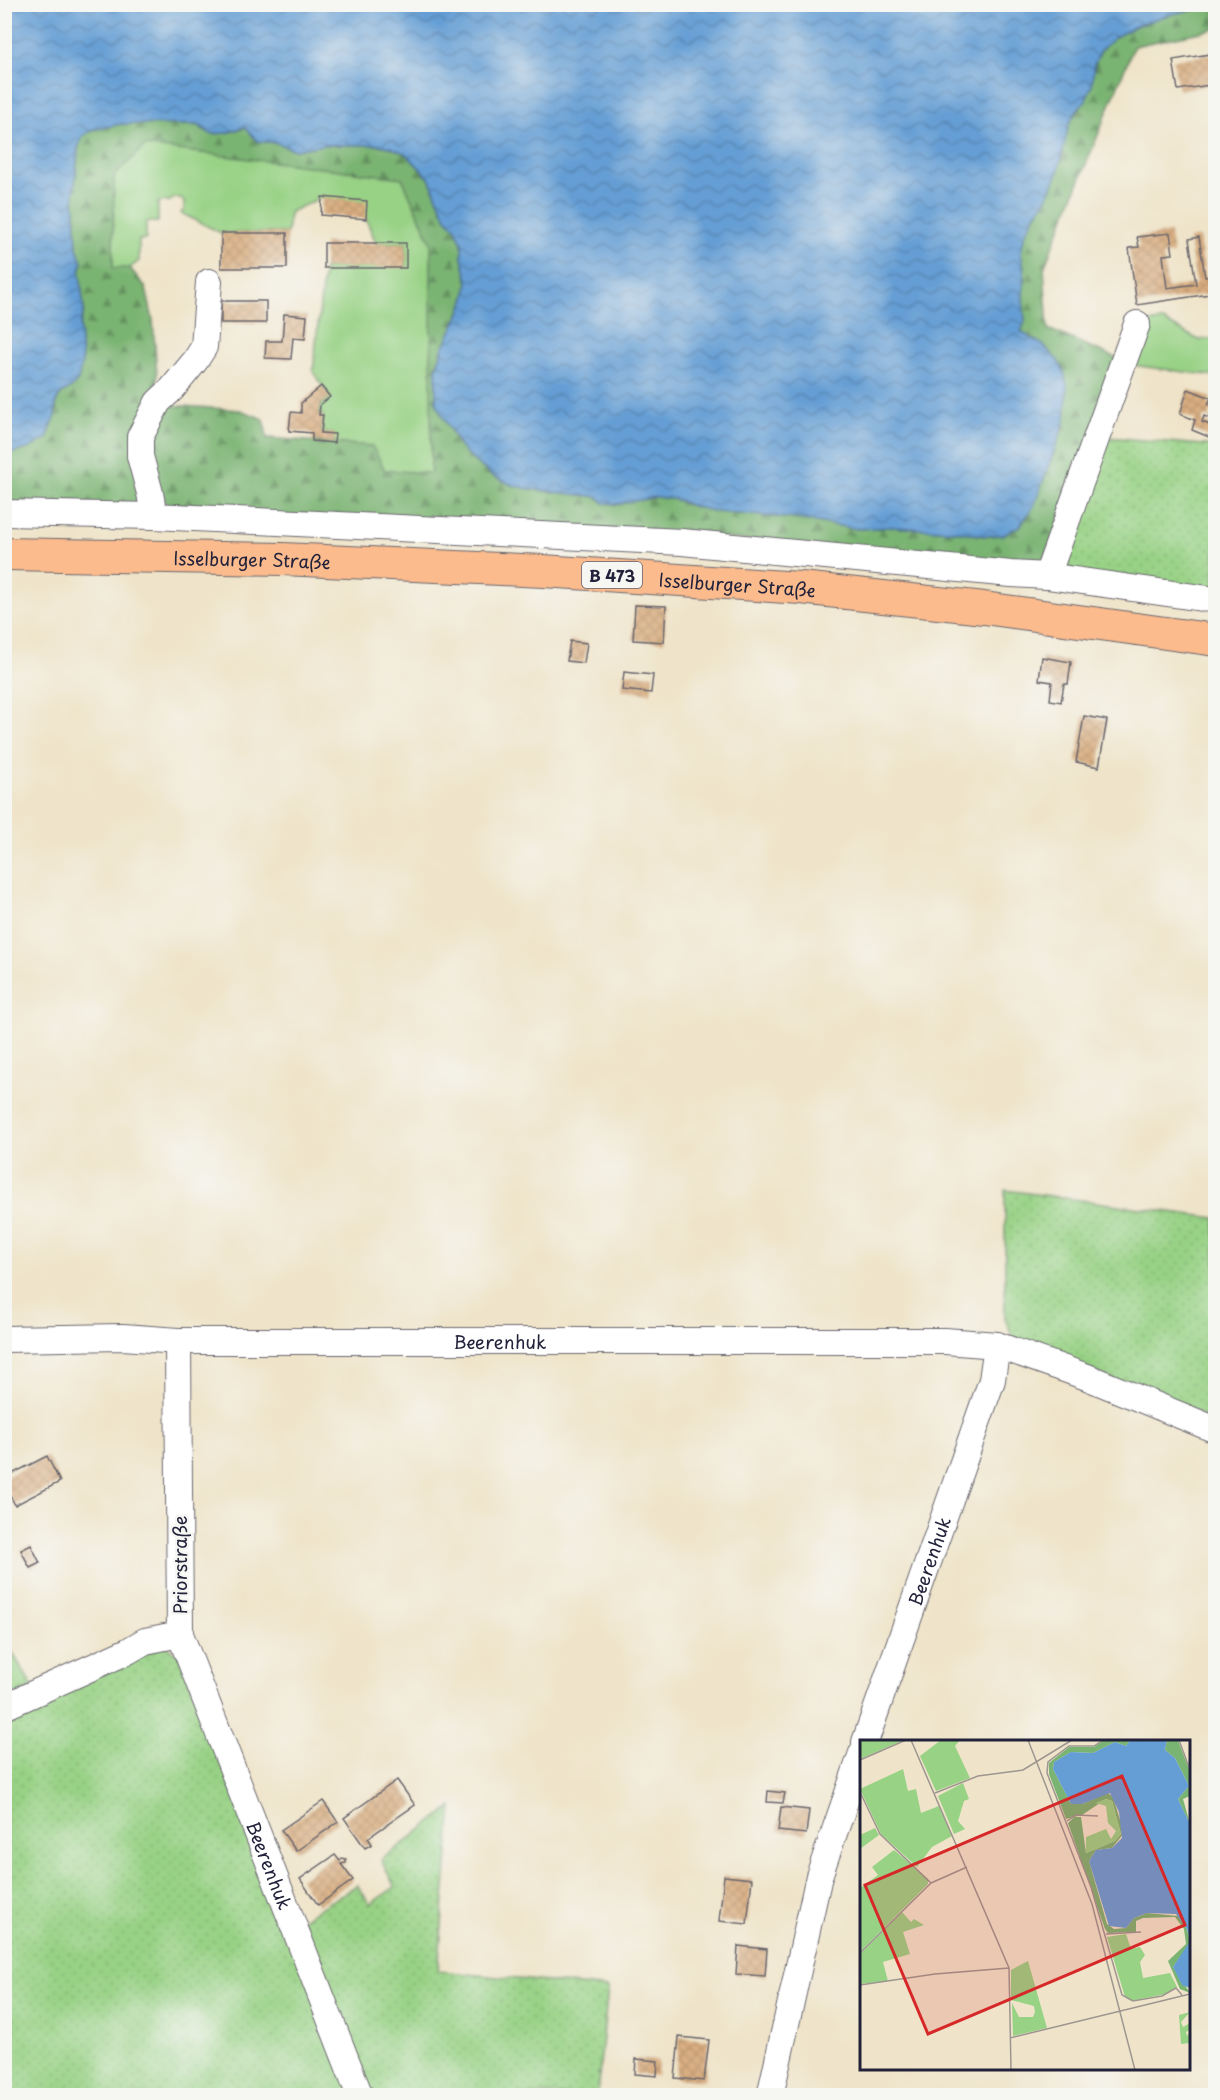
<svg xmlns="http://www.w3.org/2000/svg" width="1220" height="2100" font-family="'Playpen Sans',sans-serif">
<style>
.grass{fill:url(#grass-dots);stroke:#5d7a60;stroke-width:1.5}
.forest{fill:url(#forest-firs);stroke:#4e6b56;stroke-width:1.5}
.garden{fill:#98d285;stroke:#5d7a60;stroke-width:1.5}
.water{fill:url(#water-waves);stroke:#446088;stroke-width:1.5}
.building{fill:url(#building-cross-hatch)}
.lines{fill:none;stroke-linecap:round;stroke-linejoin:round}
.minor-casing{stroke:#6a666d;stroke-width:28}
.major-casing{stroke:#6a666d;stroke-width:34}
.minor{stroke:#fff;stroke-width:26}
.major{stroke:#fbbb8d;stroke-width:32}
.labels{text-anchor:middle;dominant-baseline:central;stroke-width:5;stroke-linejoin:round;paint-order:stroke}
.shield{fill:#f6f6f2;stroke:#626272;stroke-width:1.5}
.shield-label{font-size:16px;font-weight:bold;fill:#22223b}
.street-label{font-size:18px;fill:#22223b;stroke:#f6f6f2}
.inset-road{fill:none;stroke:#9d9690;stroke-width:1.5}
.view{fill:#d62828;fill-opacity:0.15;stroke:#d62828;stroke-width:3}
.inset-edge{fill:none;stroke:#22223b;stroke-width:3}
</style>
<defs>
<pattern id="grass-dots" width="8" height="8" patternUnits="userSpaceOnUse" patternTransform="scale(1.5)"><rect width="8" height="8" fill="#98d285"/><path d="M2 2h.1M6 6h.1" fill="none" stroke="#83b474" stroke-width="1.8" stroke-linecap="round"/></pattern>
<pattern id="forest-firs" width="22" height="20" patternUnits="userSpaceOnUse" patternTransform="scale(1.5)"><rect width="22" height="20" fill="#7ab472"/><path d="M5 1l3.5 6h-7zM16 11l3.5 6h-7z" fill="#64925f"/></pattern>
<pattern id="water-waves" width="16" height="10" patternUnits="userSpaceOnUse" patternTransform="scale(1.5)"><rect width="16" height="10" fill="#659ed4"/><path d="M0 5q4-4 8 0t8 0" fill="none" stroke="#5380ad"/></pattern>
<pattern id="building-cross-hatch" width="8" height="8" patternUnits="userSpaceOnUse" patternTransform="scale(1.5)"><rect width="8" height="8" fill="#d9ae81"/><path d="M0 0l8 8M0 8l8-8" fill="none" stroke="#ba9570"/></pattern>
</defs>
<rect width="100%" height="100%" fill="#f6f6f2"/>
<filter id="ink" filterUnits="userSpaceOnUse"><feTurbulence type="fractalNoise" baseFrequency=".0167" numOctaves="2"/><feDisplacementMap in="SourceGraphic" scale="12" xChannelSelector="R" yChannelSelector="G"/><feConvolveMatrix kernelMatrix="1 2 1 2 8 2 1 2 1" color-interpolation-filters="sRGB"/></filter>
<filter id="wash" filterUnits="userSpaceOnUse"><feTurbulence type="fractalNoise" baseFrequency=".008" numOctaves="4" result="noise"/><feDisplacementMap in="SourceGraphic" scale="24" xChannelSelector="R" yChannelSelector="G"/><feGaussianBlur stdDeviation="1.35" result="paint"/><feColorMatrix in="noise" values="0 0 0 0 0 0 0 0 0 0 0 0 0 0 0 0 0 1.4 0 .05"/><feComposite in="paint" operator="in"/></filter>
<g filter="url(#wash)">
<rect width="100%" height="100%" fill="#efe4c9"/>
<g class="grass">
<path d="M1106,437L1215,446V594L1075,575L1065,564Z"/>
<path d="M1005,1190L1215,1218V1421L1014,1339L1005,1318Z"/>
<path d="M4,1639L33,1687L4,1700Z"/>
<path d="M165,1644L181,1659L353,2095L5,2096V1714Z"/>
<path d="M452,1807L438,1971L608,1988L597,2095H368L299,1921L357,1885L370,1904L395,1887L381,1860Z"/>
</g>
<path class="forest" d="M1215,5V29L1134,46L1044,268L1048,329L1121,360L1046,557L1026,567L1010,568L723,538L478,522L171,513C155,488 137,456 152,426C157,417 160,411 169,405L240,410L264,419L267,438L372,446L385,470L430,473L431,243L402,178L145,146L114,176L113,267L130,268L146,288L153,320L158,389L134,434L133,454L142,483L144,497L133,514L5,510V455L30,448L47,438L55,417L56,402L61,394L71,388L78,380L82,362L80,326L84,311L80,273L82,262L77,248L74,195L78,148L83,136L92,130L121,124L197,125L211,134L226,133L246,127L257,141L277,143L295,150L322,145H379L390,147L406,154L429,178L446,218L455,227L462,243V258L468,281L466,295L459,315L442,350L436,370V401L441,413L461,448L474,461L493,476L512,485L539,490L588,495L598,497L604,503L619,504L656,497L674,499L695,507L718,512L798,519L858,529L891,527L956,531L985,536L1003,535L1020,526L1034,506L1065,421L1067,387L1064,372L1058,361L1043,345L1021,332C1026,319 1023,310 1023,297C1023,288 1025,278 1024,269C1024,264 1021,257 1021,251C1022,231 1037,215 1046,199C1051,191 1054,182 1057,174C1063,158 1063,141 1068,125C1072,115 1082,108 1086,99C1094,84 1091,66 1100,52C1117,22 1185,11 1215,5Z"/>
<g class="garden">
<path d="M145,146L402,178L431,243V473L385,470L372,446L334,443V434L321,433L323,415L319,414L321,405L330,397L313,372L324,268L406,267V243H376L366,219L322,197L290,212L287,233H221L181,213L184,210V202L181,198H174L170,201L158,202V222H146V239L139,240V261L130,268H113L114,176Z"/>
<path d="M1163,321L1199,340L1215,338V376L1132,365L1145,323Z"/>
</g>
<path class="water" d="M5,4H1215L1216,5L1167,15L1136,26L1115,37L1101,50L1094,65L1092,85L1085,102L1077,110L1069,124L1058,173L1047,198L1035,215L1025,234L1021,252L1024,271L1023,299L1025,321L1021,332L1043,345L1058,361L1064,372L1067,387L1065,421L1034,506L1020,526L1003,535L985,536L956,531L891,527L858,529L798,519L718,512L695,507L674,499L656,497L619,504L604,503L598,497L529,489L512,485L493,476L474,461L461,448L441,413L436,401V370L442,350L459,315L466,295L468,281L462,258V243L455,227L446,218L429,178L406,154L390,147L379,145H322L295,150L277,143L257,141L245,127L226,133L211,134L197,125L121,124L92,130L83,136L78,148L74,195L77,248L82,262L80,273L84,311L80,326L82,362L78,380L71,388L61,394L56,402L55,417L47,438L30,448L5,455Z"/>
<g id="blocks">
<g class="building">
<path d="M1216,53V84L1178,90L1173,60Z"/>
<path d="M322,197L367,201L366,219L321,215Z"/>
<path d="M1210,203H1216V235H1214Z"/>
<rect x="221" y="233" width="66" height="35"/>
<path d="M1170,233L1173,254L1163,255L1167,288L1196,284L1189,239L1199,237L1205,277L1216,276V293L1137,305L1129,248L1139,247L1137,237Z"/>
<rect x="324" y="243" width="82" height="25"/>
<rect x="221" y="301" width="45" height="22"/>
<path d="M284,314L307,316L305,339L293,338L291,359L265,358L266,341H282Z"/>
<path d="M321,386L330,397L320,405L319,415H323L321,433L335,434L334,443L312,441V433L289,431L291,412L301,413V403Z"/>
<path d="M1188,389L1211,398L1208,404L1213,406L1209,418L1204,416L1202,422L1213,426L1209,437L1192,430L1195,420L1180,414Z"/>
<path d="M635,605L666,606L664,642L633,640Z"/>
<path d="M570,641L587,643L584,663L567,661Z"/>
<path d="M1042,657L1071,662L1068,684H1064L1061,702L1050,700L1052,682L1039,680Z"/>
<path d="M624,672L653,675L651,693L622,690Z"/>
<path d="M1084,716L1107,720L1099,767L1076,762Z"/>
<path d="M47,1456L60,1482L15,1505L4,1484V1478Z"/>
<path d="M31,1545L40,1563L30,1568L21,1550Z"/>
<path d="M397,1780L415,1805L368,1838L372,1844L365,1848L344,1818Z"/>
<path d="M768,1791L785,1793L783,1803L767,1802Z"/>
<path d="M323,1801L338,1822L296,1851L281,1830Z"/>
<path d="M781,1807L809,1810L806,1834L778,1831Z"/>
<path d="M335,1855L340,1861L342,1858L346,1859V1863L341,1864L353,1880L318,1905L300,1879Z"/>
<path d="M724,1876L752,1879L747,1924L719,1921Z"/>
<path d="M738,1946L767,1949L765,1976L736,1974Z"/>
<path d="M679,2037L709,2040L704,2081L675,2078Z"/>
<path d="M636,2059L658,2061L657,2076L635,2074Z"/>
</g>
</g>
</g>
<g filter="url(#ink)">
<use href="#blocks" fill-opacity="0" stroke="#6a666d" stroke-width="1.5"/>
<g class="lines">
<g class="minor-casing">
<g id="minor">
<path d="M4,513L154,516L682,542L1011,574L1047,576L1216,600"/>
<path d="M154,516L150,493L140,456V437L158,402L172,389L195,361L204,347L209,282"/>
<path d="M1047,576L1137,324"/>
<path id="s1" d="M4,1339L123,1337L178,1341H945L997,1345L1087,1377L1216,1430"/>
<path id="s2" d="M180,1634L360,2096"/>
<path d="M4,1707L128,1651L145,1641L180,1634L178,1341"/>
<path id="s3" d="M865,1742L992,1380L997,1345"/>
<path d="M770,2096L819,1876L862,1753"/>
</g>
</g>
<g class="major-casing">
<g id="major">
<path id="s4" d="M4,554L282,559L543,571L801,588L984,608L1216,640"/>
</g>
</g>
<use href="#minor" class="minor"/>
<use href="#major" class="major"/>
</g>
</g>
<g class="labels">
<rect class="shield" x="582" y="562" width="60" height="26" rx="4.5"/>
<g class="shield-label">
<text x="612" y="575">B 473</text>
</g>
<g class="street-label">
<text stroke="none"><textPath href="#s4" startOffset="248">Isselburger Straße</textPath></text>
<text stroke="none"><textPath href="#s4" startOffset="734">Isselburger Straße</textPath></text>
<text stroke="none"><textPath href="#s1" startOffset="496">Beerenhuk</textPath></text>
<text stroke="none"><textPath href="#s3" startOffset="192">Beerenhuk</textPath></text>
<text transform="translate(179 1565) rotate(-90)">Priorstraße</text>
<text stroke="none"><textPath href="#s2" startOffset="248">Beerenhuk</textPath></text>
</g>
</g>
<g transform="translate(860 1740)">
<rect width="330" height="330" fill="#efe4c9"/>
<path d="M0,0H44L0,19ZM81,0H100L95,6L110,38L76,51L60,16ZM43,29L48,51L56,49L61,73L79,66L92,96L72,107L57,127L21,94L0,49ZM103,43L109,59L104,61L98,81L105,89L94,94L78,56ZM15,88L19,95L0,109V95ZM34,110L68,139V144L0,212V148L18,135L12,127ZM42,172L51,182L54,179L64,185L43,192L50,214L23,222L28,241L0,244V214ZM266,194L271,209L280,207L285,215L280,222L283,238L310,233L317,247L306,254L271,261L265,257L247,197ZM168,221L187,288L153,296L152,263L159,277H173L175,272L174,266L151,260V230Z" fill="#98d285"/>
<path d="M244,0H270L266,6L255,2L233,13L211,12L194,22L193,29L211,64H222L248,53L253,57L264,93L252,108L236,110L229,121L247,184L254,189L266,188L274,178L287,173L318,176L327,189L330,203L313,227L330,253L320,249L308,221L326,204L324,189L315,177L283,178L276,181V192L248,193L245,189L208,83L214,77H221L226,113L255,101L261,94L252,61L246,59L222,75L206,79L189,34V23L209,7H234ZM307,0H318L330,32V56L323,59L330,84L318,59L329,46L315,18L305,10Z" fill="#7ab472"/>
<path d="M246,59L252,61L261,94L255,101L226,113V97L246,89L251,99L256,91L248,83L246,66L235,63ZM330,272L321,282L323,287L330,283V290L326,292L327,296L330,292V303L321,304L319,275Z" fill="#98d285"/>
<path d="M270,0H307L305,10L315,18L329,46L318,59L330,84V248L322,245L313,227L330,201L327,189L316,174L287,173L274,178L266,188L249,186L229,121L236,110L252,108L262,98L259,72L250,53L222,64H211L193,29L194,22L211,12L233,13L255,2L266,6Z" fill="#659ed4"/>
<path class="inset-road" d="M51,0L149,228L151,330M168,0L232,164L275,330M243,0L234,6H209L188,22L187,33L231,147L262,255L273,261L302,256L316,248L322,255M319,0L330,30M0,20L46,0M0,52L20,94L71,143L107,127M75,53L118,36L163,30L212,0M207,81L216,75L238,76M246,194L281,192M0,213L71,143M0,245L75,234L149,228M150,298L330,254"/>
<path class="view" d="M262,36L325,185L68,294L5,145Z"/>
<rect width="330" height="330" class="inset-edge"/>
</g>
<rect width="1220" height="2100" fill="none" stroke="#f6f6f2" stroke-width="24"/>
</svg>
